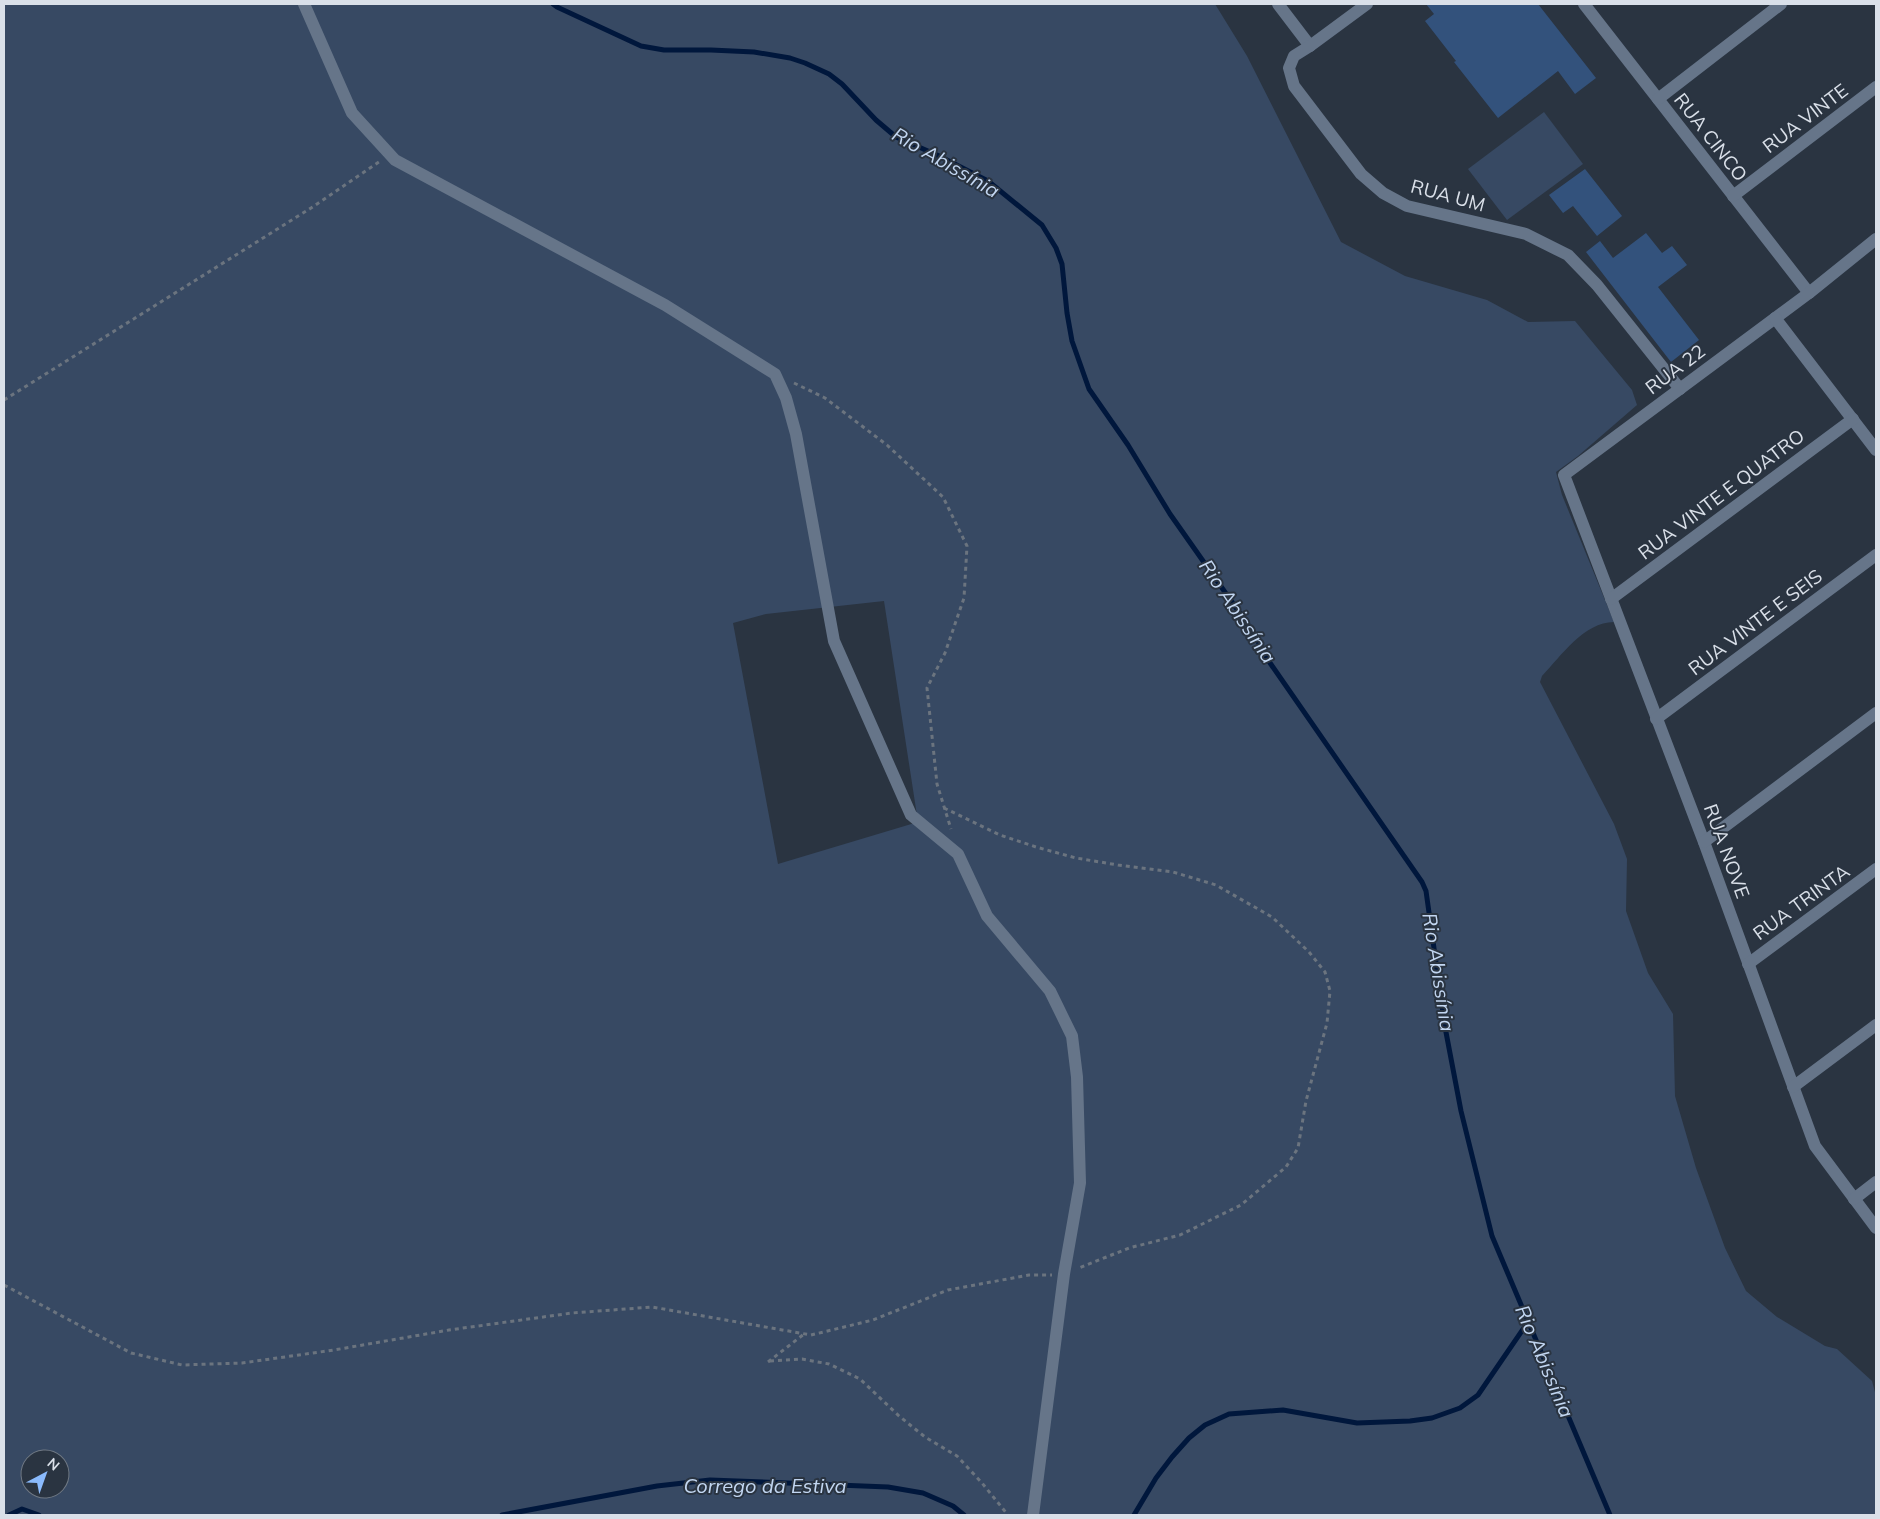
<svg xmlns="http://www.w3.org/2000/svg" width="1880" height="1519" font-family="Mulish,sans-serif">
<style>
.green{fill:#374963;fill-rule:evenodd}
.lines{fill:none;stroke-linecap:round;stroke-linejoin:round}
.stream{stroke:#00173c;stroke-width:5}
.building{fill:#33527c}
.path{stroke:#6b747f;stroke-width:3;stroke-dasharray:4 4;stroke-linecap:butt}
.minor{stroke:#667589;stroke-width:12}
.labels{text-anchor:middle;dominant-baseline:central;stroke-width:4;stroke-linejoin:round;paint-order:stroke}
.street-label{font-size:19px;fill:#dae0e9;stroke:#2a3441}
.water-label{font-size:20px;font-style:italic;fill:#c2d6f1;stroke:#2a3441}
</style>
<rect width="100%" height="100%" fill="#2a3441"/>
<g class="green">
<path d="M4,4H1215L1247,56L1341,242L1405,276L1487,300L1528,322L1575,321L1632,390L1637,405L1578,456L1556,472L1562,495L1614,622C1584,622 1561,656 1542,676L1540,682L1614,824L1627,859L1626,911L1648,973L1673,1014L1675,1096L1696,1168L1725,1248L1746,1291L1777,1317L1825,1346L1837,1349L1872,1381L1876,1396V1515H4ZM884,601L918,822L778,864L733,623L766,614ZM30,1459H60V1489H30Z"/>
<path d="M1544,112L1583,164L1507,220L1468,169Z"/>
</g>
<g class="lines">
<g class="stream">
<path d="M553,4L557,7L641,46L664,50H711L754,52L790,58L805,63L829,74L842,84L876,120L896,137L937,155L988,181L1042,225L1056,248L1062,264L1067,313L1072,341L1089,389L1128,445L1170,514L1253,632L1268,660L1422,882L1426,891L1445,1027L1461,1111L1492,1236L1610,1515"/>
<path d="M9,1515L22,1509L39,1515"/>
<path d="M502,1515L657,1486L710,1480L888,1487L923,1493L953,1506L964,1515"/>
<path d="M1134,1515L1156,1478L1172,1457L1189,1438L1205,1425L1229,1414L1283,1410L1357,1423L1410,1421L1432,1418L1460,1408L1478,1395L1528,1322"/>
</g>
</g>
<g class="building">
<path d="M1426,4H1538L1596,78L1575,94L1558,71L1498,118L1454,62L1456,61L1425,21L1434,14Z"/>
<path d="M1585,169L1622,216L1597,236L1573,206L1563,213L1549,195Z"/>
<path d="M1646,233L1662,253L1672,246L1687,265L1658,287L1699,340L1671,362L1586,252L1600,241L1613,258Z"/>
</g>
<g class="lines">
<g class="path">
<path d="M794,383L825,398L887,445L943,497L967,546L964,598L945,653L927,688L937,784L951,829"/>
<path d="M4,400L311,208L379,162"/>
<path d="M944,808L1000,835L1036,847L1076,858L1118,865L1173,872L1216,885L1272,917L1309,952L1325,972L1330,991L1327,1023L1306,1101L1298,1148L1286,1167L1241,1205L1180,1235L1129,1248L1079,1268"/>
<path d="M4,1285L131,1353L182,1365L242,1363L334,1350L449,1330L572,1313L652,1307L811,1335L873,1320L948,1290L1029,1275H1052"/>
<path d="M770,1361L802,1359L829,1364L860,1379L899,1416L925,1437L957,1456L982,1483L1008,1515"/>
<path d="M768,1362L804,1334"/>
</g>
<g class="minor">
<path d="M304,4L352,113L395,160L665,305L775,374L786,398L796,434L834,641L911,815L958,854L987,916L1050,991L1072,1036L1077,1077L1080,1183L1064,1274L1033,1515"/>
<path d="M1278,4L1310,46"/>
<path d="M1367,4L1310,46L1294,56L1289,68L1294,86L1361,174L1383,193L1407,206L1526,234L1568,255L1597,285L1680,389"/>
<path d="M1584,4L1809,293"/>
<path d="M1658,99L1781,4"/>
<path d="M1733,196L1876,87"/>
<path d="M1876,239L1809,293L1564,475L1704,842L1815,1146L1876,1228"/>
<path d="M1775,318L1876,450"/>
<path d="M1611,599L1853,419"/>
<path d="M1656,719L1876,555"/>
<path d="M1704,842L1876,713"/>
<path d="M1748,964L1876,869"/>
<path d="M1793,1087L1876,1025"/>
<path d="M1854,1199L1876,1182"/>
</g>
</g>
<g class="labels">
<g class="street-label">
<text transform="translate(1805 118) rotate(-37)">RUA VINTE</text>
<text transform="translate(1711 137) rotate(52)">RUA CINCO</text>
<text transform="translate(1448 195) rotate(15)">RUA UM</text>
<text transform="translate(1675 369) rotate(-37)">RUA 22</text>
<text transform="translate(1721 494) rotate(-37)">RUA VINTE E QUATRO</text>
<text transform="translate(1755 622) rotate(-37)">RUA VINTE E SEIS</text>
<text transform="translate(1727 851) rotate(70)">RUA NOVE</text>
<text transform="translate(1801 902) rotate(-36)">RUA TRINTA</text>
</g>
<g class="water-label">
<text transform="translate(946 162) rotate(30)">Rio Abissínia</text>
<text transform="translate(1238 611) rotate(56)">Rio Abissínia</text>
<text transform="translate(1439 972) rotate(81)">Rio Abissínia</text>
<text transform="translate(1545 1361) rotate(67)">Rio Abissínia</text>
<text x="765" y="1485">Corrego da Estiva</text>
</g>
</g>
<rect width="1880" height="1519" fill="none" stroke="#dae0e9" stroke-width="10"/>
<g transform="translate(45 1474) rotate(41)"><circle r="24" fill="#2a3441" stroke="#707984"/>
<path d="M0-4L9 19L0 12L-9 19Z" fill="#8abafc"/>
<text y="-8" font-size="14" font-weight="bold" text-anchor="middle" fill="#dae0e9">N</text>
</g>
</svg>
